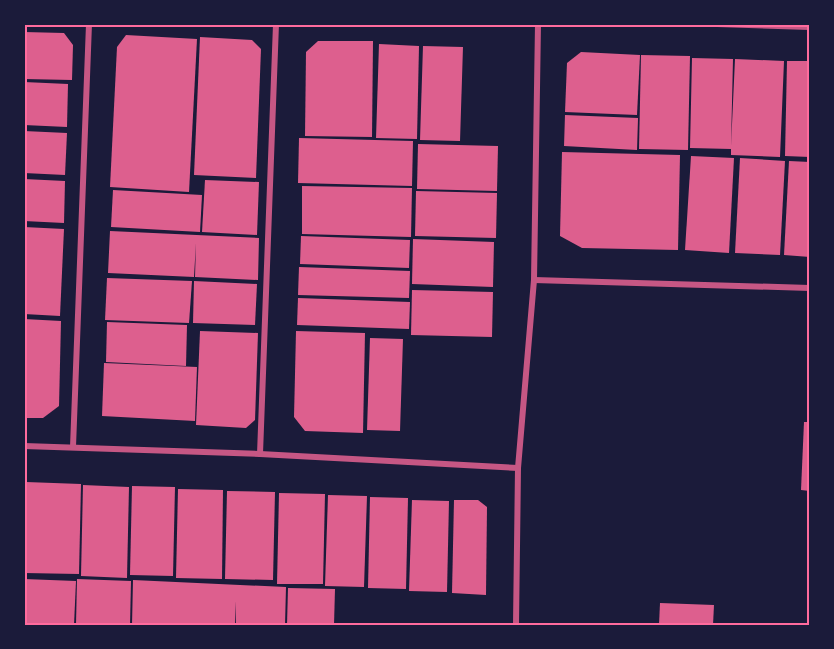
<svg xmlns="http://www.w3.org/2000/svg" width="834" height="649" font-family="'PT Sans',sans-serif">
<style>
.building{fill:#dd5f8e}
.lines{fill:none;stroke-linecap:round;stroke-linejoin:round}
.minor{stroke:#c65784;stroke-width:6}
.neatline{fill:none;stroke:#ff6b9d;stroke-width:2}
</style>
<rect width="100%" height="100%" fill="#1b1b3a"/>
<g class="building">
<path d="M24,32L64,33L73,45L72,80L24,79Z"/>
<path d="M126,35L197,39L189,192L110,187L117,47Z"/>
<path d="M200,37L252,40L261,49L256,178L194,175Z"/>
<path d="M318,41H373L372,137L305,136L306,52Z"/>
<path d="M379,44L419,46L417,139L376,138Z"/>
<path d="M423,46L463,47L460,141L420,140Z"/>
<path d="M581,52L640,55L637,115L565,112L567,63Z"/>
<path d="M641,55L690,56L688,150L639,149Z"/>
<path d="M692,58L733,59L731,146L735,59L784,61L780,157L731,155V149L690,148Z"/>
<path d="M787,61H810V157L785,156Z"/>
<path d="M24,82L68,84L67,127L24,125Z"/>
<path d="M565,115L638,118L637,150L564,146Z"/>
<path d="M24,131L67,133L65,175L24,173Z"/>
<path d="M299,138L413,141L412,186L298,183Z"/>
<path d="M418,144L498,146L497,191L417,189Z"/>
<path d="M562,152L680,155L678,250L582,248L560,236Z"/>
<path d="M691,156L734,158L729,253L685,250Z"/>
<path d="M740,158L785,161L780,255L735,253Z"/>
<path d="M789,161L810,162V257L784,255Z"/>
<path d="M24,179L65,181L64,223L24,221Z"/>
<path d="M205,180L259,182L257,235L202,232Z"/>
<path d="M302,186L412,188L411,237L302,234Z"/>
<path d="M113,190L202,195L200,232L111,227Z"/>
<path d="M416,191L497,193L496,238L415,236Z"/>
<path d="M24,227L64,229L60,316L24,314Z"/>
<path d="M110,231L259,238L258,280L195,277L196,243L194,277L108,273Z"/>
<path d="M301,236L410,240L409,268L300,264Z"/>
<path d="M413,239L494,242L493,287L412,284Z"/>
<path d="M299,267L410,271L409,298L298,295Z"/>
<path d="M107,278L192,281L189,323L105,320Z"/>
<path d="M194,281L257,284L255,325L193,323Z"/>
<path d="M412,290L493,292L492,337L411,335Z"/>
<path d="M298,298L410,302L409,329L297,325Z"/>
<path d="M24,319L61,321L59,406L43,418H24Z"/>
<path d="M107,322L187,325L186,366L106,362Z"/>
<path d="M200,331L258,333L255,420L246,428L196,425Z"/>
<path d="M296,331L365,333L363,433L305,431L294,417Z"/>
<path d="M370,338L403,339L400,431L367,430Z"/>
<path d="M104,363L197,367L195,421L102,416Z"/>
<path d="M804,422H810V491L801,490Z"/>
<path d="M26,482L81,484L79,574L24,573Z"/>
<path d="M83,485L129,487L127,578L81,576Z"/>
<path d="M132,486L175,487L173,576L130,575Z"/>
<path d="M178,489L223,490L222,579L176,578Z"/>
<path d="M227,491L275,492L273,580L225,579Z"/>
<path d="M279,493L325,494L323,584H277Z"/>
<path d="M328,495L367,496L364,587L325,586Z"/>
<path d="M370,497L408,498L406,589L368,588Z"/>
<path d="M412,500L449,501L447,592L409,591Z"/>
<path d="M454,500H478L487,507L486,595L452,593Z"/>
<path d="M24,579L76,581L74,625H24Z"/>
<path d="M77,579L131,581L130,625H76Z"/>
<path d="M133,580L286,587L285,625H236V601L235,625H132Z"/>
<path d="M288,588L335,589L334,625H287Z"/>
<path d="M660,603L714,605L713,625H659Z"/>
</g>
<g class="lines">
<g class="minor">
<path d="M717,24L810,27"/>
<path d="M534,280L810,288"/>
<path d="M24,446L260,454L518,468"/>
<path d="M73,447L89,24"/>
<path d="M260,454L276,24"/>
<path d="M516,625L518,468L534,280L538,24"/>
</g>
</g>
<rect width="834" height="649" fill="none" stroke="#1b1b3a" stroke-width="51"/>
<rect x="26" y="26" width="782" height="598" class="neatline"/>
</svg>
